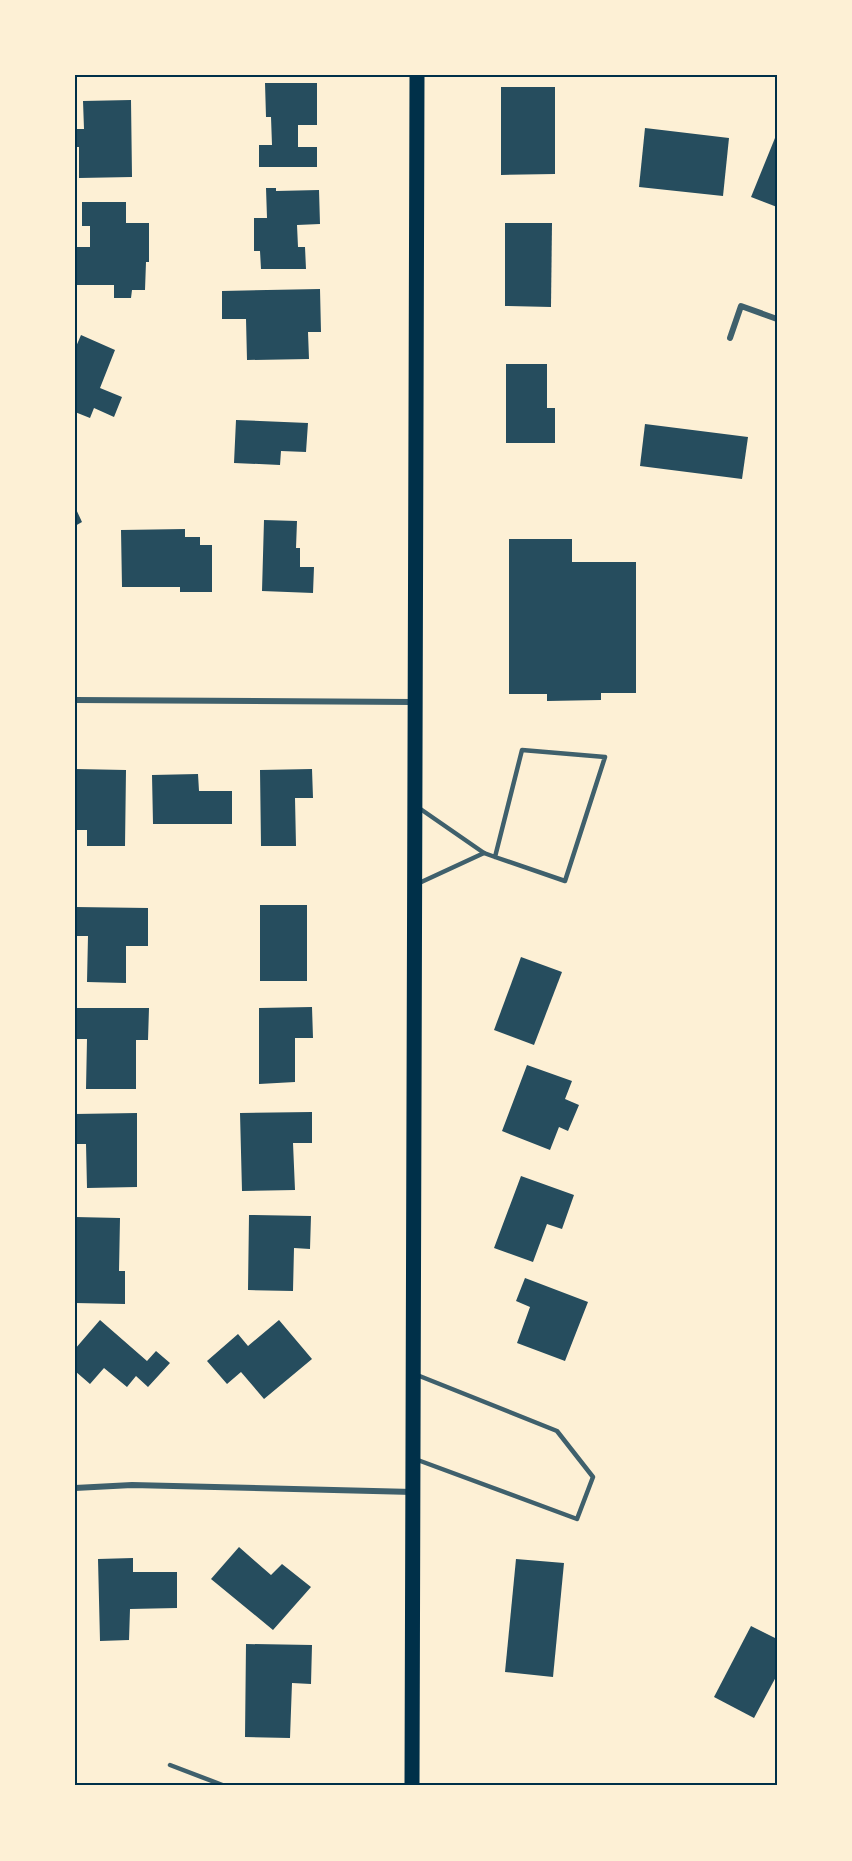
<svg xmlns="http://www.w3.org/2000/svg" width="852" height="1861" font-family="Karla,sans-serif">
<style>
.building{fill:#264d5e}
.lines{fill:none;stroke-linecap:round;stroke-linejoin:round}
.service{stroke:#3f606c;stroke-width:4.5}
.minor{stroke:#3f606c;stroke-width:6}
.primary{stroke:#003049;stroke-width:15}
.neatline{fill:none;stroke:#003049;stroke-width:2}
</style>
<rect width="100%" height="100%" fill="#fdf0d5"/>
<g class="building">
<path d="M265,83H317V125H298V147H317V167H259V145H272L271,117H266Z"/>
<path d="M501,87H555V174L501,175Z"/>
<path d="M131,100L132,177L79,178V147H75V129H84L83,101Z"/>
<path d="M645,128L729,138L723,196L639,187Z"/>
<path d="M777,133V207L751,197Z"/>
<path d="M266,188H276V191L319,190L320,224L297,225L298,247H305L306,269H261L260,251H254V218H267Z"/>
<path d="M82,202H126V223H149V262H146L145,290H132L131,298H114V285H75V247H90V226H82Z"/>
<path d="M505,223H552L551,307L505,306Z"/>
<path d="M320,289L321,332H308L309,359L247,360L246,319H222V291Z"/>
<path d="M81,335L115,350L100,388L122,397L114,417L94,408L90,418L75,412V349Z"/>
<path d="M506,364H547V408H555V443H506Z"/>
<path d="M236,420L308,423L306,452L281,451L280,465L234,463Z"/>
<path d="M645,424L748,437L742,479L640,466Z"/>
<path d="M75,507L82,522L75,526Z"/>
<path d="M264,520L297,521L296,548H300V567H314L313,593L262,591Z"/>
<path d="M185,529V537H200V545H212V592H180V587H122L121,530Z"/>
<path d="M509,539H572V562H636V693H601V700L547,701V694H509Z"/>
<path d="M75,769L126,770L125,846H87V830H75Z"/>
<path d="M312,769L313,798H295L296,846H261L260,770Z"/>
<path d="M198,774L199,791H232V824H153L152,775Z"/>
<rect x="260" y="905" width="47" height="76"/>
<path d="M75,907L148,908V946H126V983L87,982L88,936H75Z"/>
<path d="M521,957L562,972L534,1045L494,1030Z"/>
<path d="M312,1007L313,1038H295V1082L259,1084V1008Z"/>
<path d="M75,1008H149L148,1040H136V1089H86L87,1039H75Z"/>
<path d="M527,1065L572,1081L565,1099L579,1105L568,1131L559,1127L550,1150L502,1131Z"/>
<path d="M312,1112V1143H293L295,1190L242,1191L240,1113Z"/>
<path d="M137,1113V1187L87,1188L86,1144H75V1114Z"/>
<path d="M521,1176L574,1195L562,1229L547,1224L533,1262L494,1248Z"/>
<path d="M249,1215L311,1216L310,1249L294,1248L293,1291L248,1290Z"/>
<path d="M75,1217L120,1218L119,1271H125V1304L75,1303Z"/>
<path d="M525,1278L588,1302L565,1361L517,1343L530,1307L516,1301Z"/>
<path d="M100,1320L147,1361L156,1351L170,1363L148,1387L136,1376L127,1387L104,1368L90,1384L75,1371V1349Z"/>
<path d="M279,1320L312,1359L264,1399L241,1372L227,1384L207,1361L238,1334L248,1346Z"/>
<path d="M239,1547L271,1575L282,1564L311,1587L273,1630L211,1579Z"/>
<path d="M133,1558V1572H177V1608L130,1609L129,1640L100,1641L98,1559Z"/>
<path d="M516,1559L564,1563L553,1677L505,1672Z"/>
<path d="M751,1626L777,1639V1675L754,1718L714,1697Z"/>
<path d="M246,1644L312,1645L311,1684L292,1683L290,1738L245,1737Z"/>
</g>
<g class="lines">
<g class="service">
<path d="M419,808L484,853L495,857L565,881L605,757L522,750L495,857"/>
<path d="M417,884L484,853"/>
<path d="M415,1459L577,1519L593,1477L557,1431L417,1375"/>
<path d="M170,1765L225,1786"/>
</g>
<g class="minor">
<path d="M730,338L741,306L777,319"/>
<path d="M75,700L413,702"/>
<path d="M75,1488L132,1485L413,1492"/>
</g>
<path class="primary" d="M412,1786L417,75"/>
</g>
<rect width="852" height="1861" fill="none" stroke="#fdf0d5" stroke-width="153"/>
<rect x="76" y="76" width="700" height="1708" class="neatline"/>
</svg>
